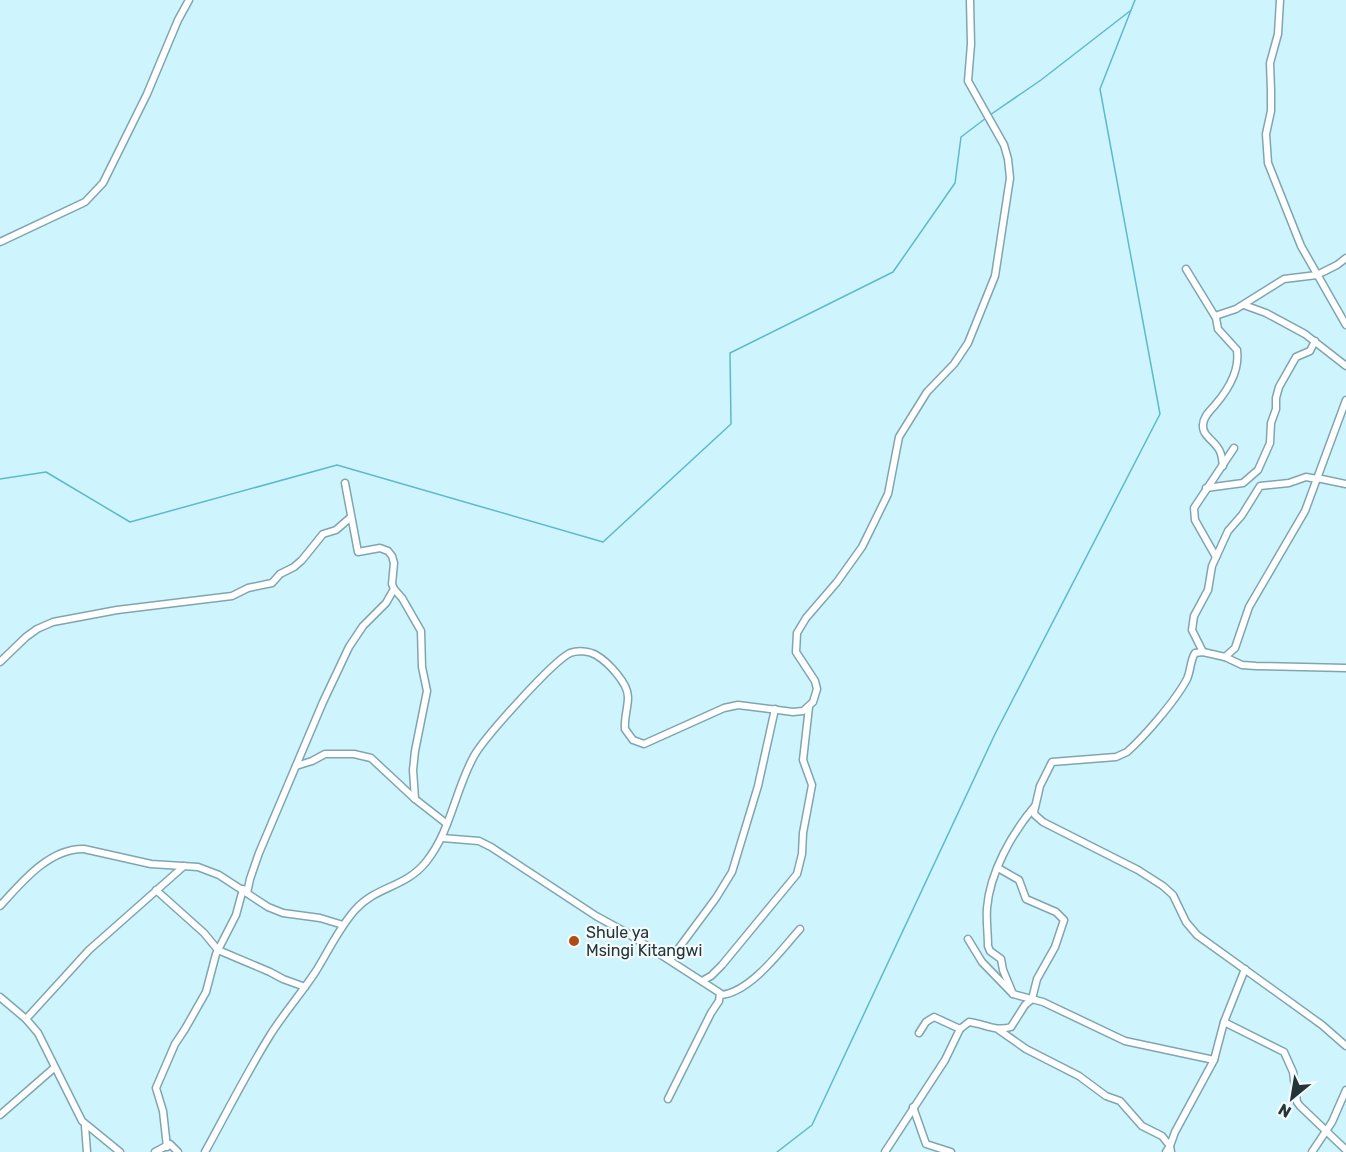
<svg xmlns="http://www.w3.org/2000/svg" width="1346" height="1152" font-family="Rubik,sans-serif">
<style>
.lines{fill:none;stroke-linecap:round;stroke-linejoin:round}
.stream{stroke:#5eb9cd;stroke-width:1.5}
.minor-casing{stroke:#81a5ae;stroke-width:9}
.minor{stroke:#fff;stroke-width:6}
.poi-dot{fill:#ae4c12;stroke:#f3fbfc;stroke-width:2}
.labels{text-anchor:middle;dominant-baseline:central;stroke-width:4.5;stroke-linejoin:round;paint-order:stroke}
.poi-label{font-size:16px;fill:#253437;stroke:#f3fbfc;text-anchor:start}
</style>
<rect width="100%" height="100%" fill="#cef4fd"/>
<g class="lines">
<g class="stream">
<path d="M990,115L1041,80L1130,11"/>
<path d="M0,479L46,472L130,522L337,465L603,542L731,424L730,353L893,272L955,183L961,137L986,118"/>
<path d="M777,1152L812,1125L995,734L1160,414L1100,89L1135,0"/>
</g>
<g class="minor-casing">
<g id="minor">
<path d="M1280,0L1278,34L1270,63L1271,91V111L1266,134L1268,163L1301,246L1346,325"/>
<path d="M0,242L85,202L103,183L147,94L178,20L189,0"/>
<path d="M1186,269L1216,318L1218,329L1237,350C1240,371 1228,390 1215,405C1210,411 1203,417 1203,425C1202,435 1213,440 1218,448C1222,453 1222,459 1223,466"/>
<path d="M1244,305L1266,313L1305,334L1346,366"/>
<path d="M1215,316L1236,309L1284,279L1317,275L1337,265L1346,258"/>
<path d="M1346,400L1305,511L1249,607L1235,648L1225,657L1203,652L1195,653C1190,661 1191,670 1187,679C1176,700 1145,736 1127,752L1116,757L1052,762L1040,786L1034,812L1035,815L1043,822L1138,870L1163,886L1173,895L1186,922L1197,935L1322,1025L1346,1046"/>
<path d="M1317,478L1346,484"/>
<path d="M345,483L358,552L380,548L388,551L392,556L394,563L392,584L394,589L402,598L421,631L422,667L427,691L415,751L413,770L415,799"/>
<path d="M1206,488L1243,483L1258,470L1270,443L1271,423L1276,409V398L1279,387L1296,357L1310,351L1315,341"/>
<path d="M1216,557L1195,520L1194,508L1234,448"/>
<path d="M1203,652L1192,630L1194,616L1208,590L1212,566L1228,531L1242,515L1260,486L1289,483L1306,477L1317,479"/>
<path d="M1225,657L1242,665L1256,666L1346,668"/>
<path d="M0,662L26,637L37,629L53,622L117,610L232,596L248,588L272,583L280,574L294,567L302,560L323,534L336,530L351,517"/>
<path d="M296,766L312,761L325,754H354L371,758L415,799L447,824"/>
<path d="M442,838L479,841L491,847L596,916L627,933L720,993L719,1001L711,1013L668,1099"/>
<path d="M156,890L204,933L218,950L270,972L283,979L305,987"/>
<path d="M247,893L250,879L259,853L323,702L349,647L363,626L386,603L394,589"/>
<path d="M0,906C21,883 49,848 84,849L151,864L198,867L219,875L268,907L283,913L320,918L343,925"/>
<path d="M968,939L982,962L1013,994L1043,1002L1125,1041L1214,1060"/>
<path d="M670,960L716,898L732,872L758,786L775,709"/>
<path d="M702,981L711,976L722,965L797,874L802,854L803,833L812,785L803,760L809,707"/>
<path d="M1013,994L1003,970L1001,959L990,951L988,946C988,933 986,920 987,908C990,872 1012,833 1035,806"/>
<path d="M721,995C751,992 781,950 800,929"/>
<path d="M0,997L26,1019L38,1033L82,1121L120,1152"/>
<path d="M26,1019L89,950L184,866"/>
<path d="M1224,1022L1284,1052L1293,1072L1297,1102L1300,1106L1346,1150"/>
<path d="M999,1030L1026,1049L1079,1076L1106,1096L1120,1101L1142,1126L1162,1136L1170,1146L1166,1152"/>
<path d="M919,1033L926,1022L934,1017L960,1029L969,1022C985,1024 995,1032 1011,1027L1025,1005L1032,999L1037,979L1055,947L1064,920L1056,912L1026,899L1019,880L998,868"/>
<path d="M913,1107L926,1144L951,1152"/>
<path d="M0,1115L54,1068"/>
<path d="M85,1126L87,1152"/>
<path d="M167,1147L163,1111L156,1088L175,1044L185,1029L206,992L216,954L236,915L243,889"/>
<path d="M155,1152L170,1144L178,1152"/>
<path d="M205,1152C226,1114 246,1074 269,1037C283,1014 301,994 316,971C329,950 339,928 355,910C376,886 405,888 426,862C451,831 455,790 474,756C485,737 552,662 570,653C578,650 589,651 596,655C608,662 628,683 628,697C628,708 624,718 625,729L633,740L644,744L724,708L738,705L793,712L803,711L813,702L817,689L815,681L796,652L797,633L806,618L837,582L862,547L888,494L899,437L927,392L954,364L968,343L995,276L1010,178L1008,159L1004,145L968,81L971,44L970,0"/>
<path d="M885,1152L945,1060L960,1029"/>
<path d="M1171,1152L1170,1146L1175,1132L1214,1060L1224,1022L1245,969"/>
<path d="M1312,1152L1332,1122L1346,1090"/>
</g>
</g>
<use href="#minor" class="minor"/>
</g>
<circle class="poi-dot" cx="574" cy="941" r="6"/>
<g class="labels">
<g class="poi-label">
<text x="586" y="932">Shule ya<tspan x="586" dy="18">Msingi Kitangwi</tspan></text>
</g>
</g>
<g transform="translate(1292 1098) rotate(210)" stroke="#f3fbfc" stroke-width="4.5" paint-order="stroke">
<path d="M0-4.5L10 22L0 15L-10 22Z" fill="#253437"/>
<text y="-9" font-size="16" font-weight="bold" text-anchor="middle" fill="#253437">N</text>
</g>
</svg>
